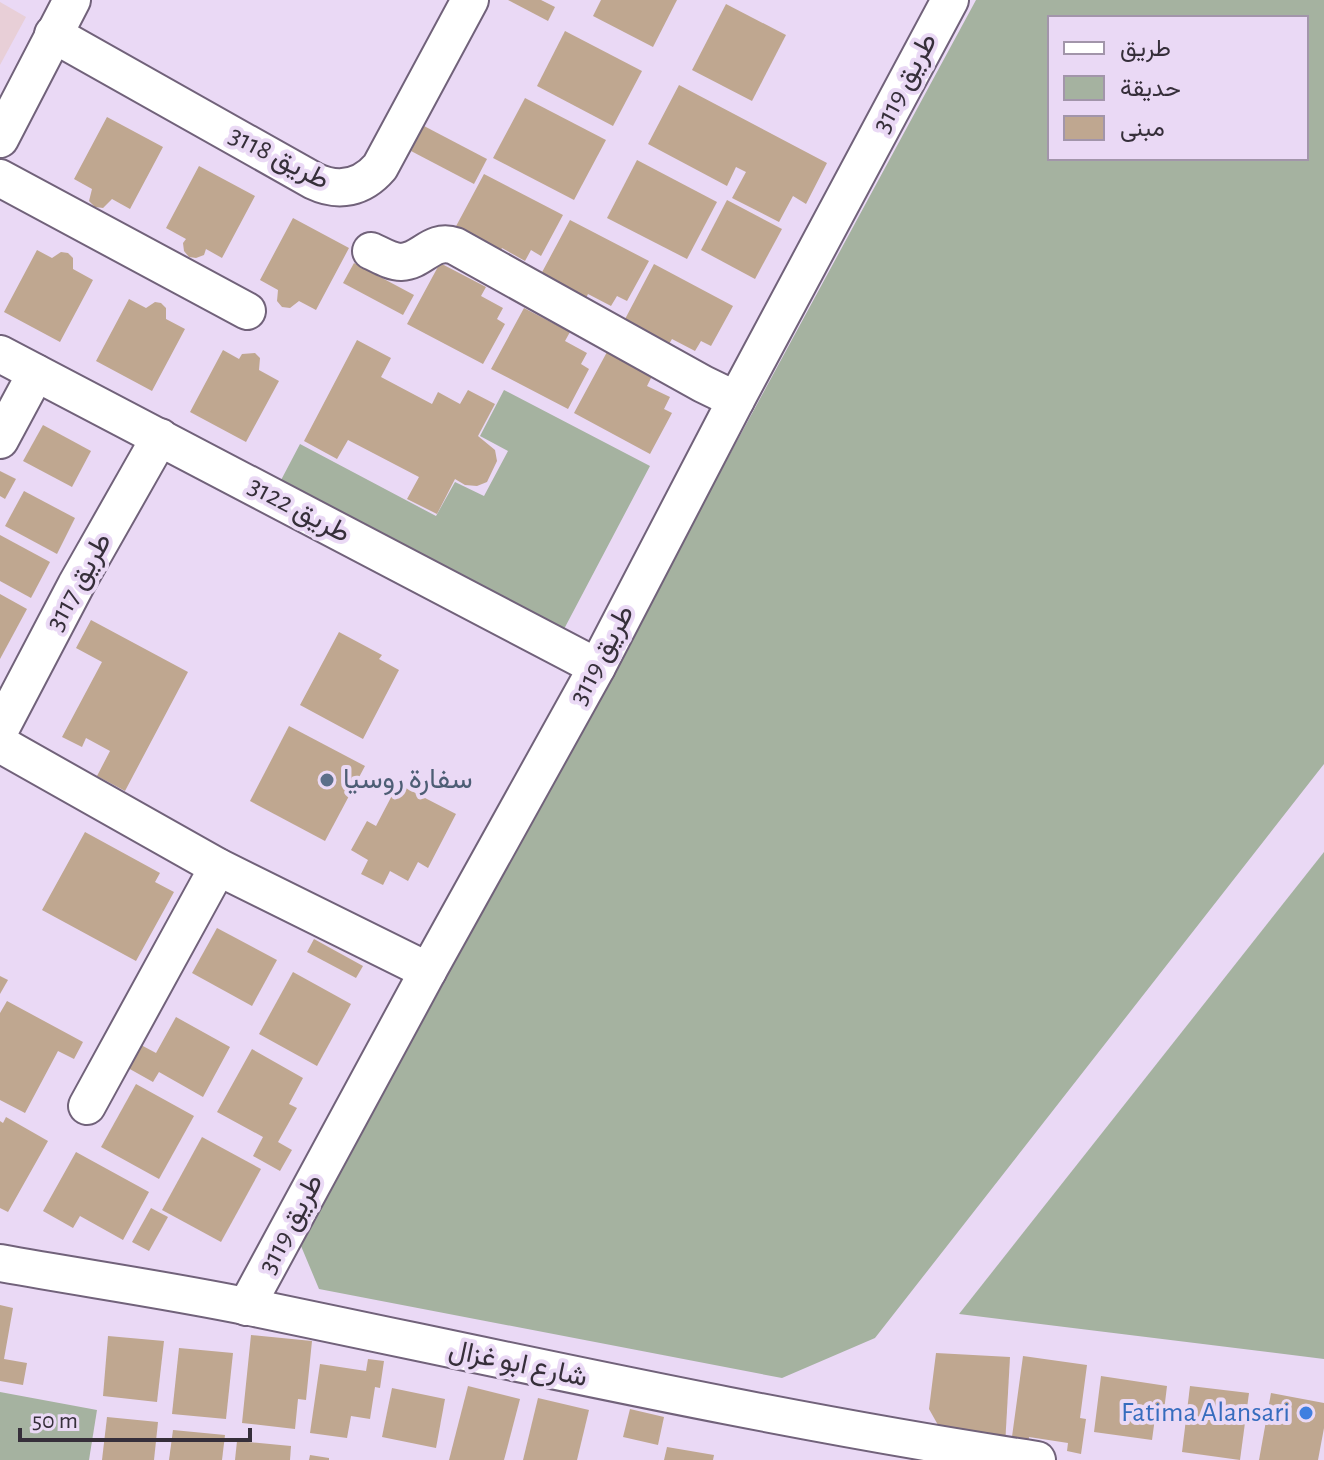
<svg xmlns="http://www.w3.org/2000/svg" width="1324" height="1460" font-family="'Alegreya Sans',Vazirmatn,sans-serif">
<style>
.education{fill:#e8cfd7}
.green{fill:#a5b2a0;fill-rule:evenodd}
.building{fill:#bfa790}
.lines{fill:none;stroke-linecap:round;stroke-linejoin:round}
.minor-casing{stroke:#71627a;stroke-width:40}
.minor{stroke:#fff;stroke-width:36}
.service-dot{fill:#5c6f8a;stroke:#ead9f5;stroke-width:3}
.shop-dot{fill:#3f7fe0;stroke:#ead9f5;stroke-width:3}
.labels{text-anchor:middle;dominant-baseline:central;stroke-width:8;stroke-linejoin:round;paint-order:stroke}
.street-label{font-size:28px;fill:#362f3a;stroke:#ead9f5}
.service-label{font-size:28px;fill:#4e5e75;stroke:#ead9f5;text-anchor:start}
.shop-label{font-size:28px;fill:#366cbe;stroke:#ead9f5;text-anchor:end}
</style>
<rect width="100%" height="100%" fill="#ead9f5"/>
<path class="education" d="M0,2L26,17L0,65Z"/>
<g class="green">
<path d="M976,0H1324V764L875,1338L782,1378L319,1289L301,1246ZM1050,18H1306V158H1050Z"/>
<path d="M504,390L650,466L563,631L280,482L300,444L436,516L455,482L484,496L508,451L480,436Z"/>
<path d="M1324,852V1359L959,1314Z"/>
<path d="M0,1392L97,1410L89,1460H0Z"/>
</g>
<g class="building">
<path d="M508,0H541L555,7L548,21Z"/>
<path d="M601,0H677L653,47L593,16Z"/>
<path d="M726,4L786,35L752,101L692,70Z"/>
<path d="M565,31L642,71L613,126L537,86Z"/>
<path d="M679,85L827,163L806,204L793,196L779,222L732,198L746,172L736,167L727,186L648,144Z"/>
<path d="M525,98L606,140L574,200L493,158Z"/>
<path d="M107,117L163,147L130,209L112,199L103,208L95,207L89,201L92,189L74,179Z"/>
<path d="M424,126L487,159L474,184L411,151Z"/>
<path d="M637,160L717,202L687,259L607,218Z"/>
<path d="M199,166L255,196L222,258L206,249L204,255L196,258L189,257L184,251L183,243L186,239L166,228Z"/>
<path d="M484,174L563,215L541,256L531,250L525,261L502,248L499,254L454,230Z"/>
<path d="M727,200L782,229L755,279L701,250Z"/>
<path d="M293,218L349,248L316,310L299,301L290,308L282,307L277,301L278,290L260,280Z"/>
<path d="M570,220L649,261L627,301L617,296L611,306L588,294L585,300L540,276Z"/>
<path d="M37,250L52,258L61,252L68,253L73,258V269L93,280L60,342L4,312Z"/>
<path d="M354,263L414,295L403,315L343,283Z"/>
<path d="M440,263L486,287L481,296L503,308L497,319L505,324L483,364L407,324Z"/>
<path d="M654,264L733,306L711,346L701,341L695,351L672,339L669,344L624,321Z"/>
<path d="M129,299L146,308L155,302L161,303L166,308V319L185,329L152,391L96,361Z"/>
<path d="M524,308L570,332L565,341L587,353L581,364L589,369L568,409L491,369Z"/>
<path d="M357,340L391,358L381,377L432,404L438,392L460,404L468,390L495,404L478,436L495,450L497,461L487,482L477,486L465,485L455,479L437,514L407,499L419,477L348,440L337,459L304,441Z"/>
<path d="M223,350L239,359L242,354L255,353L260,358L259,370L279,381L246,442L190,412Z"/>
<path d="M607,352L652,376L647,386L670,397L664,409L672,413L650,454L574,413Z"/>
<path d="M43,425L91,451L72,487L23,461Z"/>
<path d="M0,471L16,479L5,499L0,496Z"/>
<path d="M24,491L75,518L57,554L5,526Z"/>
<path d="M0,535L50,562L31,598L0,581Z"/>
<path d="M0,594L27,609L0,659Z"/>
<path d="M91,620L188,672L125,791L97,776L110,751L86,738L82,747L62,737L102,662L76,648Z"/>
<path d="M339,632L382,655L379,659L399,670L363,739L300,705Z"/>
<path d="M289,726L365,766L325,841L250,801Z"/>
<path d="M398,784L456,814L428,868L418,862L408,881L390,871L383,885L361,874L368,860L351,850L367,821L376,826Z"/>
<path d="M85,832L160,873L155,882L174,892L136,961L42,910Z"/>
<path d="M217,928L277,960L252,1006L192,973Z"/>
<path d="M314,939L363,966L356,978L307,952Z"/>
<path d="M293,972L351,1004L317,1066L259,1034Z"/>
<path d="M0,976L8,980L0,994Z"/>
<path d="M7,1001L83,1042L74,1059L58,1051L25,1113L0,1100V1013Z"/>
<path d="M176,1017L230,1047L203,1097L159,1072L153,1082L128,1068L141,1045L156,1053Z"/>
<path d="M252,1049L303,1078L289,1104L297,1108L278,1142L292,1150L280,1171L253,1156L263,1137L217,1112Z"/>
<path d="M136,1084L194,1116L159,1179L101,1147Z"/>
<path d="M6,1117L48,1141L8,1212L0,1208V1121L3,1123Z"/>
<path d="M202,1137L261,1169L221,1242L162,1210Z"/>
<path d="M76,1152L149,1192L123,1240L80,1216L73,1228L43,1211Z"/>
<path d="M151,1208L168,1217L149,1251L132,1242Z"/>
<path d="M0,1305L13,1308L4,1359L27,1363L23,1385L0,1381Z"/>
<path d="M251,1335L312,1341L306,1400L298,1399L295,1429L242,1423Z"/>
<path d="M108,1336L164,1341L157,1402L103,1396Z"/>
<path d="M179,1348L233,1353L226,1419L172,1414Z"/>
<path d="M936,1353L1010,1357L1005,1446L947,1441L929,1409Z"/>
<path d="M1023,1356L1087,1365L1080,1418L1086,1419L1081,1454L1067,1451L1068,1443L1029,1437L1028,1446L1011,1444Z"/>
<path d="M368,1359L384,1361L380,1388L375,1387L370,1419L351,1416L347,1438L310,1433L320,1364L366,1371Z"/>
<path d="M1101,1376L1167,1386L1163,1419L1155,1418L1152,1440L1094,1432Z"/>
<path d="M468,1386L520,1399L504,1460H449Z"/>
<path d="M1190,1386L1249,1393L1240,1460L1182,1452Z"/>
<path d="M392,1388L445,1399L436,1448L382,1437Z"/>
<path d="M1271,1393L1324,1403V1428L1318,1460H1259Z"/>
<path d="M538,1398L589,1410L577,1460H523Z"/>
<path d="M630,1409L664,1417L658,1445L623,1437Z"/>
<path d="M107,1417L158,1422L154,1460H102Z"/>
<path d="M173,1430L225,1435L222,1460H169Z"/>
<path d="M237,1441L291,1446L290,1460H235Z"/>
<path d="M667,1447L714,1455L713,1460H664Z"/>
<path d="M310,1455L329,1458V1460H309Z"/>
</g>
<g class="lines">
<g class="minor-casing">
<g id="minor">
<path d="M53,34L314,181C339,193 362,188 380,167L470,0"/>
<path d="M0,139L72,0"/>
<path d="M0,178L247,311"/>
<path d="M371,251C380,255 391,262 401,262C423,261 431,238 455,246L703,384L736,400"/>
<path d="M0,354L597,667"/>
<path d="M0,440L36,373"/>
<path d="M0,730L76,585L160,437"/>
<path d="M0,744L218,867L428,971"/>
<path d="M87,1106L218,867"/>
<path d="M0,1263C83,1278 167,1290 250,1307C512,1361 772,1420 1037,1460"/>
<path d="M246,1307L428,971L597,667L736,400L950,0"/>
</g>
</g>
<use href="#minor" class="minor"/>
</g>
<circle class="service-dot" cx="327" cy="780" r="8"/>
<circle class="shop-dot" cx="1306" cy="1413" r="8"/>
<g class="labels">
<g class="street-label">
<text transform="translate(905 83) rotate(-62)">طريق 3119</text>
<text transform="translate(279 158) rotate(27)">طريق 3118</text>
<text transform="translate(299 510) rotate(28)">طريق 3122</text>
<text transform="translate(79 582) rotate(-61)">طريق 3117</text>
<text transform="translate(602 655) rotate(-62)">طريق 3119</text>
<text transform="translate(291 1224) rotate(-62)">طريق 3119</text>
<text transform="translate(518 1364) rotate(12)">شارع ابو غزال</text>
</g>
<g class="service-label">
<text x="343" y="780">سفارة روسيا</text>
</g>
<g class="shop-label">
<text x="1290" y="1413">Fatima Alansari</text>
</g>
</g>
<rect x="1048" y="16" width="260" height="144" fill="#ead9f5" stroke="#a295aa" stroke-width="2"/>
<rect x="1064" y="42" width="40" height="12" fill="#ffffff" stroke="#a295aa" stroke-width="2"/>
<text x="1120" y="56" font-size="24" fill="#362f3a">طريق</text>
<rect x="1064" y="76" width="40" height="24" fill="#a5b2a0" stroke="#a295aa" stroke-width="2"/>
<text x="1120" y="96" font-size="24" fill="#362f3a">حديقة</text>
<rect x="1064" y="116" width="40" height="24" fill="#bfa790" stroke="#a295aa" stroke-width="2"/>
<text x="1120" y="136" font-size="24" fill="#362f3a">مبنى</text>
<path d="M20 1428v12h230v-12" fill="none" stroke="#362f3a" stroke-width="4"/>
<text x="32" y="1428" font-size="24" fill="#362f3a" stroke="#ead9f5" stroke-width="6" paint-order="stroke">50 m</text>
</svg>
